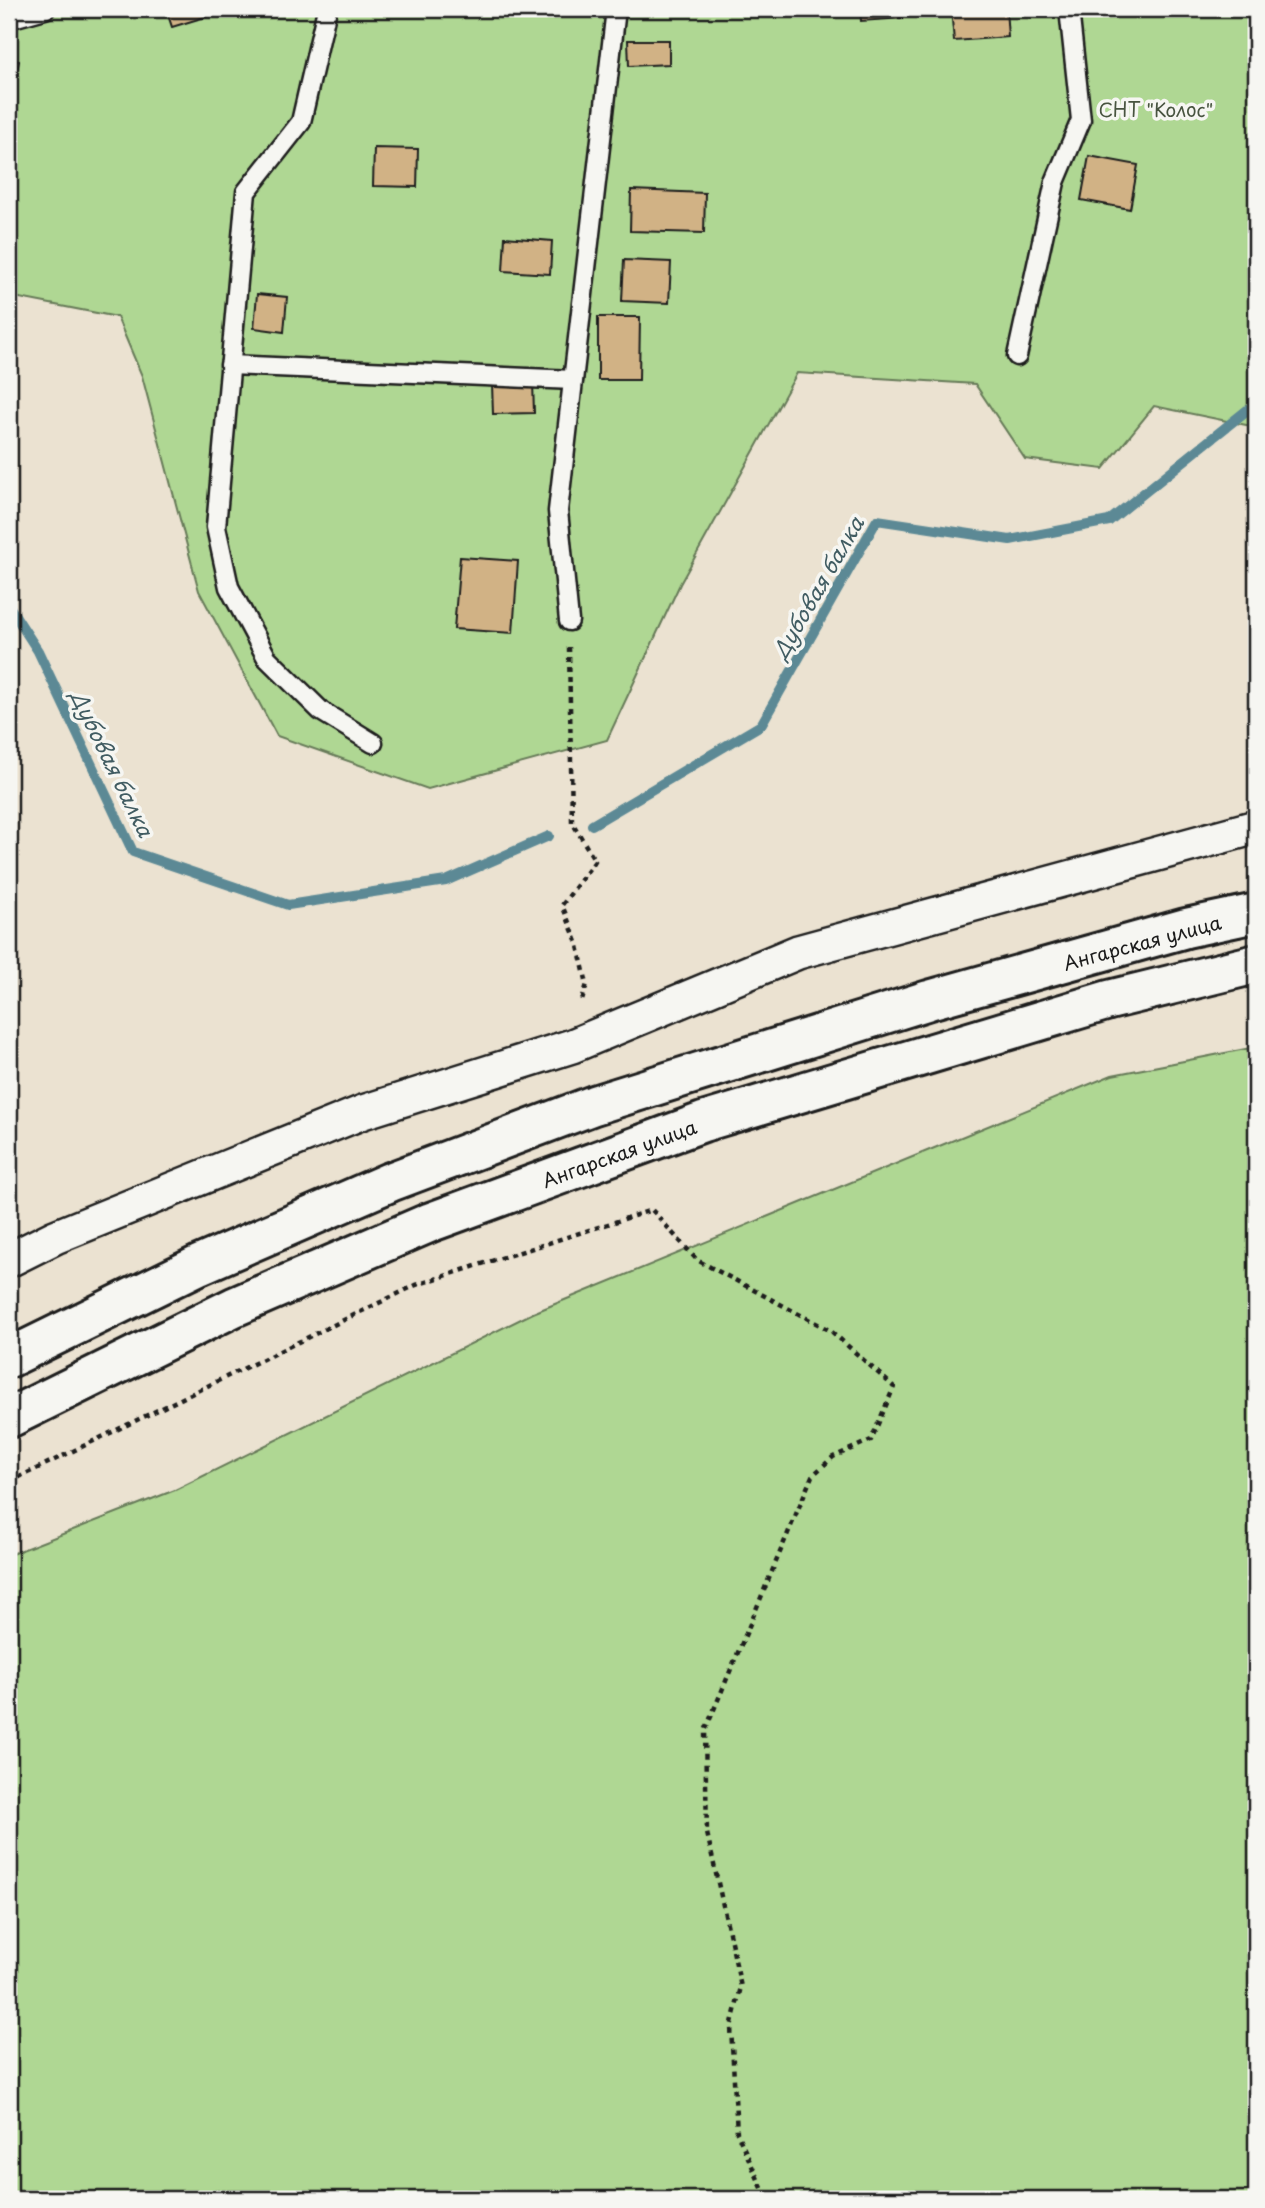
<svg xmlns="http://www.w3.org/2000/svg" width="1265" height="2208" font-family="'Playpen Sans',sans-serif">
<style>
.green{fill:#afd793;stroke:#667a58;stroke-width:2}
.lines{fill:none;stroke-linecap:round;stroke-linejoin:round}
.stream{stroke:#5b8995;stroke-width:10}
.building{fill:#d1b285;stroke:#1c1c1c;stroke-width:2}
.lane-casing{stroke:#1c1c1c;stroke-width:23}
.street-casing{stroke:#1c1c1c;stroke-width:38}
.secondary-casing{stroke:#1c1c1c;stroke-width:44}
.path{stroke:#1c1c1c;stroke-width:4.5;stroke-dasharray:5 5;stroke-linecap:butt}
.lane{stroke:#f6f6f2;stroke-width:18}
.street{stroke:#f6f6f2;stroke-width:33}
.secondary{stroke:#f6f6f2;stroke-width:38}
.labels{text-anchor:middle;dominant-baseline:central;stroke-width:7;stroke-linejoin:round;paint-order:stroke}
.park-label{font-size:19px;fill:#485440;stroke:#f6f6f2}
.street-label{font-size:19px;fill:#1c1c1c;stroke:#f6f6f2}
.water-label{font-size:21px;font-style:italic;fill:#415c62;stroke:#f6f6f2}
</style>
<rect width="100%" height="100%" fill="#ebe2d1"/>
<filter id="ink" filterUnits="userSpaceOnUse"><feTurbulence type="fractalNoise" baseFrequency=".0143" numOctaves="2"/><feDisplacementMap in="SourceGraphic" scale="14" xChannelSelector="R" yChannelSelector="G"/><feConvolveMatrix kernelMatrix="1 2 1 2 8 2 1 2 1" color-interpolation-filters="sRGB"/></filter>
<g filter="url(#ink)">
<g class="green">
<path d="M9,9H1256V427L1154,406L1103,469L1025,459L975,384L797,373L680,584L607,740L428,789L277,736L199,591L142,376L117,317L9,296Z"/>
<path d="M1256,1047V2199H9V1555L175,1490L533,1313L1112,1075Z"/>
</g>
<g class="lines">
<g class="stream">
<path d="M9,606L38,651L133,852L288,905L446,881L549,836"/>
<path d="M592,825L761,725L877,520L1010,540L1109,521L1256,403"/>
</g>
</g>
<g class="building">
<path d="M166,9H217L218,13L172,27Z"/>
<path d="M860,9H902L903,18L861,21Z"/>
<path d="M951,9H1006L1008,37L954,41Z"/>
<path d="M628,40H669V64L629,66Z"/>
<path d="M9,59L19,61L9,111Z"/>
<path d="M374,148L418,149L417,187L373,186Z"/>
<path d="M1089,156L1138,165L1130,209L1081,200Z"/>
<path d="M631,190L705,193L704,233L630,231Z"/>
<path d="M505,237L552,241L550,274L503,271Z"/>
<path d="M624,260L671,262L669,303L622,301Z"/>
<path d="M257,294L287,297L284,332L254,328Z"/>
<path d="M598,317H640L639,380H598Z"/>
<path d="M533,382L534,413L493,414L492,383Z"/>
<path d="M460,557L518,561L513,633L454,629Z"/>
</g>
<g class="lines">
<g class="lane-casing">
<g id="lane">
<path d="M327,9L301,122L246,192L216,527L229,587L267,658L321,711L373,743"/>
<path d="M9,19L45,9"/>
<path d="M1017,356L1055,182L1081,120L1069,9"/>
<path d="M230,365L573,380"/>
<path d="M569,621L558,511L616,9"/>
</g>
</g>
<g class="street-casing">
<path id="street" d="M9,1260L55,1237L363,1112L572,1046L798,952L1256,827"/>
</g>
<g class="secondary-casing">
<g id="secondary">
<path d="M9,1358L199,1265L390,1182L594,1105L929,1000L1186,928L1256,913"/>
<path d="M9,1418L234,1307L431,1222L703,1122L1109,1000L1256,964"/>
</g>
</g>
<g class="path">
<path d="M569,647L572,822L595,861L562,905L577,942L587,984L581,1004"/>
<path d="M9,1482L416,1285L652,1210L697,1260L831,1331L894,1387L871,1440L833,1457L812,1476L705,1731L707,1833L741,1987L731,2027L737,2133L767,2199"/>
</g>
<use href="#lane" class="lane"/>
<use href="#street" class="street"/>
<use href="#secondary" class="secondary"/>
</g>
</g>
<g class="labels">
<g class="park-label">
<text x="1156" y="109">СНТ "Колос"</text>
</g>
<g class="street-label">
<text transform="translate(1142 942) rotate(-15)">Ангарская улица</text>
<text transform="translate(619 1153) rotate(-20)">Ангарская улица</text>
</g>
<g class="water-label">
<text transform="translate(817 587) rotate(-60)">Дубовая балка</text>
<text transform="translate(113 763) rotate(64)">Дубовая балка</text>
</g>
</g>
<rect width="1265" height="2208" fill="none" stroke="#f6f6f2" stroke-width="35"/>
<rect x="18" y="18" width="1230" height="2173" fill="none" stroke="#1c1c1c" stroke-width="2.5" filter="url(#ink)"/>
</svg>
